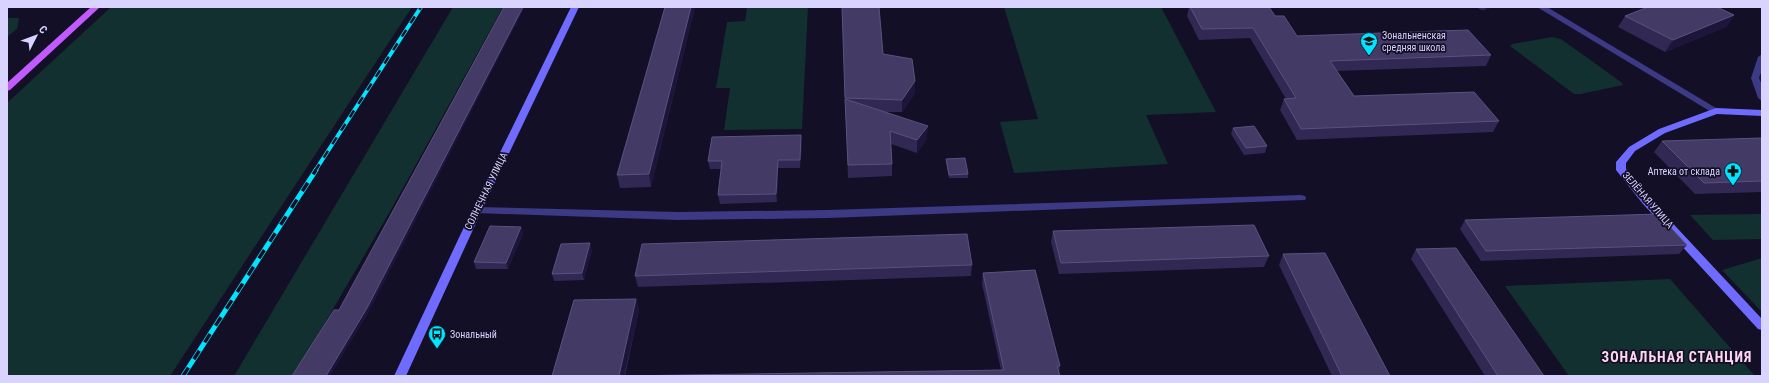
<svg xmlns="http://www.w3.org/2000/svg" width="1769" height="383" font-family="'Roboto Condensed',sans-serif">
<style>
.green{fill:#12302f}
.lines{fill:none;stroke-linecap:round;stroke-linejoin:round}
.street{fill:#3d3a85;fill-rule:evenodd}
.secondary{fill:#6f6bff;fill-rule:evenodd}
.primary{fill:#c25bff;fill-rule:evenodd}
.rail-far1-casing{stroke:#00e5ff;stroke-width:4}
.rail-casing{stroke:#00e5ff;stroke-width:5}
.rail-far1{stroke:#130f26;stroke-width:2.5;stroke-dasharray:8;stroke-linecap:butt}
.rail{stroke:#130f26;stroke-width:3.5;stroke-dasharray:10;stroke-linecap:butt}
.wall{fill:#312854}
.shaded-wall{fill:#1d163a}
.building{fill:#433a66;stroke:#5a527e}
.labels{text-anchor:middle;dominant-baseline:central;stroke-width:3.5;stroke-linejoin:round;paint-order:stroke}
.poi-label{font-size:10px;fill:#d9d4ff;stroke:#130f26;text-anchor:start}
.street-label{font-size:10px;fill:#d9d4ff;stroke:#130f26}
.district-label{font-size:14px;font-weight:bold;letter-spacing:1px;fill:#ffd6f0;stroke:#130f26}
</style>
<rect width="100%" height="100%" fill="#130f26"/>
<g class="green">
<path d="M111,7H412L170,376H7V103Z"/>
<path d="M453,7H503L392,208L294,376H234Z"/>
<path d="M747,7H808L802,129L724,130L730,88H716L727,22L745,21Z"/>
<path d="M1004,7H1161L1216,112L1146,115L1168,164L1014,173L1000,122L1038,119Z"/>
<path d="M7,18H19L17,29L7,37Z"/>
<path d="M1552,37L1561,39L1621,82L1623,85L1581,94H1574L1510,46L1512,44Z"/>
<path d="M1762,214V239L1713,240L1690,215Z"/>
<path d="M1762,258V312L1722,270Z"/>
<path d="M1670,279L1755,376H1569L1505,286Z"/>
</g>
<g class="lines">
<g class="street">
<path d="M1537,7H1547L1721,111L1719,113H1713Z"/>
<path d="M1762,54V70L1759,78L1762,85V101L1758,98L1751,78L1758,57Z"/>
<path d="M1301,195L1305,196L1306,198L1305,200L828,218L678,220L477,213L472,210L477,207L678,212L828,210Z"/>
</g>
<g class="secondary">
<path d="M571,7H579L482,210L406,376H394L472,210Z"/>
<path d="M1716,108L1762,110V116L1717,114L1665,133L1635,151L1626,163V169L1651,200L1762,319V330L1758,329L1643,204L1616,170V162L1629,147L1659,129Z"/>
</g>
<path class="primary" d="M91,7H100L10,90L7,91V83Z"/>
<g class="rail-far1-casing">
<path id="rail-far1" d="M315,171L421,7"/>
</g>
<g class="rail-casing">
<path id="rail" d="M183,376L316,170"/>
</g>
<use href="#rail-far1" class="rail-far1"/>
<use href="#rail" class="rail"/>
</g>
<g class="wall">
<path d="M665,7H695L651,187L620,188L617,175Z"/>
<path d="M842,7L883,54L915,81V93L902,112H883L927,139L917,153L891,144L892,164V176L848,178Z"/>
<path d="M1189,7H1269L1275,16L1297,36L1491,55L1486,66L1337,71L1354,96L1499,121L1493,132L1297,140L1280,110L1284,99H1286L1250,38L1199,40L1187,16Z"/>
<path d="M1476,7H1492L1485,10H1481Z"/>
<path d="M1734,15L1726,27L1665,52L1618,27L1625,16Z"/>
<path d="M1233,128L1267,146L1265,153L1244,155L1231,134Z"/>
<path d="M801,135L802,144L800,168H778L777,202L720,204L718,195L721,169H710L708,161Z"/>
<path d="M1762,138V192L1695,194L1654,152L1662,141Z"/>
<path d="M946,159L968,174V178H949L946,162Z"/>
<path d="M1465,220L1687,245L1679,254L1481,261L1460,229Z"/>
<path d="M521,227L523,234L508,269H476L474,262Z"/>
<path d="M1053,231L1269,256L1264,267L1059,274L1051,242Z"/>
<path d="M1416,249L1544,376H1485L1411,259Z"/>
<path d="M592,250L584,280L554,281L552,274Z"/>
<path d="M1283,254L1390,376H1332L1279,265Z"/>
<path d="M972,265L971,276L638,287L635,276Z"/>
<path d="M1035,270L1060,366L1059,373L1060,376H552L574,300L636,299L639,310L625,376L1001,370L982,284L983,273Z"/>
</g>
<g class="shaded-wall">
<path d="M523,7H525L369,312L330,376H326Z"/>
<path d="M691,7H695L651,187L649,174Z"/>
<path d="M1486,7H1492L1485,10Z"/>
<path d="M1734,15L1726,27L1665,52L1673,40Z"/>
<path d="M915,81V93L902,112V100Z"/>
<path d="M928,126L927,139L917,153V140Z"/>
<path d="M801,135L802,144L800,168V160Z"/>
<path d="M778,160V168L777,202L776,194Z"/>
<path d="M521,227L523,234L508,269L506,263Z"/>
<path d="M590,243L592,250L584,280L582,273Z"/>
<path d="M636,299L639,310L624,376H619Z"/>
</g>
<g class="building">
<path d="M504,7H523L367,308L326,376H292L334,310H339Z"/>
<path d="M665,7H691L649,174L617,175Z"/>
<path d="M842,7H879L883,54L912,59L915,81L902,100L845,98Z"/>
<path d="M1190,7H1269L1275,16H1284L1297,36L1468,30L1491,55L1330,61L1354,96L1474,92L1499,121L1301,129L1284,99L1296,98L1253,28L1202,29Z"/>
<path d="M1648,7H1717L1734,15L1673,40L1625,16Z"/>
<path d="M845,99L928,126L917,140L890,131L892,164L848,165Z"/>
<path d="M1254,126L1267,146L1246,148L1233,128Z"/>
<path d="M801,135L800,160H778L776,194L718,195L722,161H708L712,137Z"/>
<path d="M1762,138V181L1704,183L1662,141Z"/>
<path d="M965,158L968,174L949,175L946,159Z"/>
<path d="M1658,214L1687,245L1486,251L1465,220Z"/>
<path d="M1254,225L1269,256L1061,263L1053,231Z"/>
<path d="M490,226L521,227L506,263L474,262Z"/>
<path d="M967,234L972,265L635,276L642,244Z"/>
<path d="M590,243L582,273L552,274L561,244Z"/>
<path d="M1456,248L1544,376H1498L1416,249Z"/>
<path d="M1325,253L1390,376H1342L1283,254Z"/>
<path d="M1035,270L1060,366H1057L1060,376H552L574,300L636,299L619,376L1004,370L983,273Z"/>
</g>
<defs>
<g id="school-pin" transform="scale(0.9)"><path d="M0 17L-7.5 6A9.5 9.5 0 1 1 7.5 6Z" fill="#00e5ff" stroke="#130f26"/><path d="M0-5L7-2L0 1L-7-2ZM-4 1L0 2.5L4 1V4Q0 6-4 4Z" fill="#111"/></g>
<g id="pharmacy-pin" transform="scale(0.9)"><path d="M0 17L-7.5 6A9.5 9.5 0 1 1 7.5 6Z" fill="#00e5ff" stroke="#130f26"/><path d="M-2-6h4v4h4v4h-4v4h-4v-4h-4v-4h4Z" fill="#111"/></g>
<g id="bus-pin" transform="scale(0.9)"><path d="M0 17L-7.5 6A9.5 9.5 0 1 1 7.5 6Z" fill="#00e5ff" stroke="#130f26"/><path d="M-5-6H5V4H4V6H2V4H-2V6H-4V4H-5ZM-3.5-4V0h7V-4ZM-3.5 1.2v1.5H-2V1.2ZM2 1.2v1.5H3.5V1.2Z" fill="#111"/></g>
</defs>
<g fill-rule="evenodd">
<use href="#school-pin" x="1369" y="41"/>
<use href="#pharmacy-pin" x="1733" y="171"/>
<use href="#bus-pin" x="437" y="334"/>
</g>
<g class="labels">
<g class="poi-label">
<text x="1382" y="35">Зональненская<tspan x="1382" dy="12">средняя школа</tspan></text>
<text x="1720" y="171" text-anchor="end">Аптека от склада</text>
<text x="450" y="334">Зональный</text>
</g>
<g class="street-label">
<text transform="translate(486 191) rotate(-64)">СОЛНЕЧНАЯ УЛИЦА</text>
<text transform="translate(1648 200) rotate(49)">ЗЕЛЁНАЯ УЛИЦА</text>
</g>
<g class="district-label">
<text x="1677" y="357">ЗОНАЛЬНАЯ СТАНЦИЯ</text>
</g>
</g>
<rect width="1769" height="383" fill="none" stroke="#d9d4ff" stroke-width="16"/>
<g transform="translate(36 36) rotate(48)" stroke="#130f26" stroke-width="3" paint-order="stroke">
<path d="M0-3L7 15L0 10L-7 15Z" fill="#d9d4ff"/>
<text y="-6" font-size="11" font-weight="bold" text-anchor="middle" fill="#d9d4ff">С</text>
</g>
</svg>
